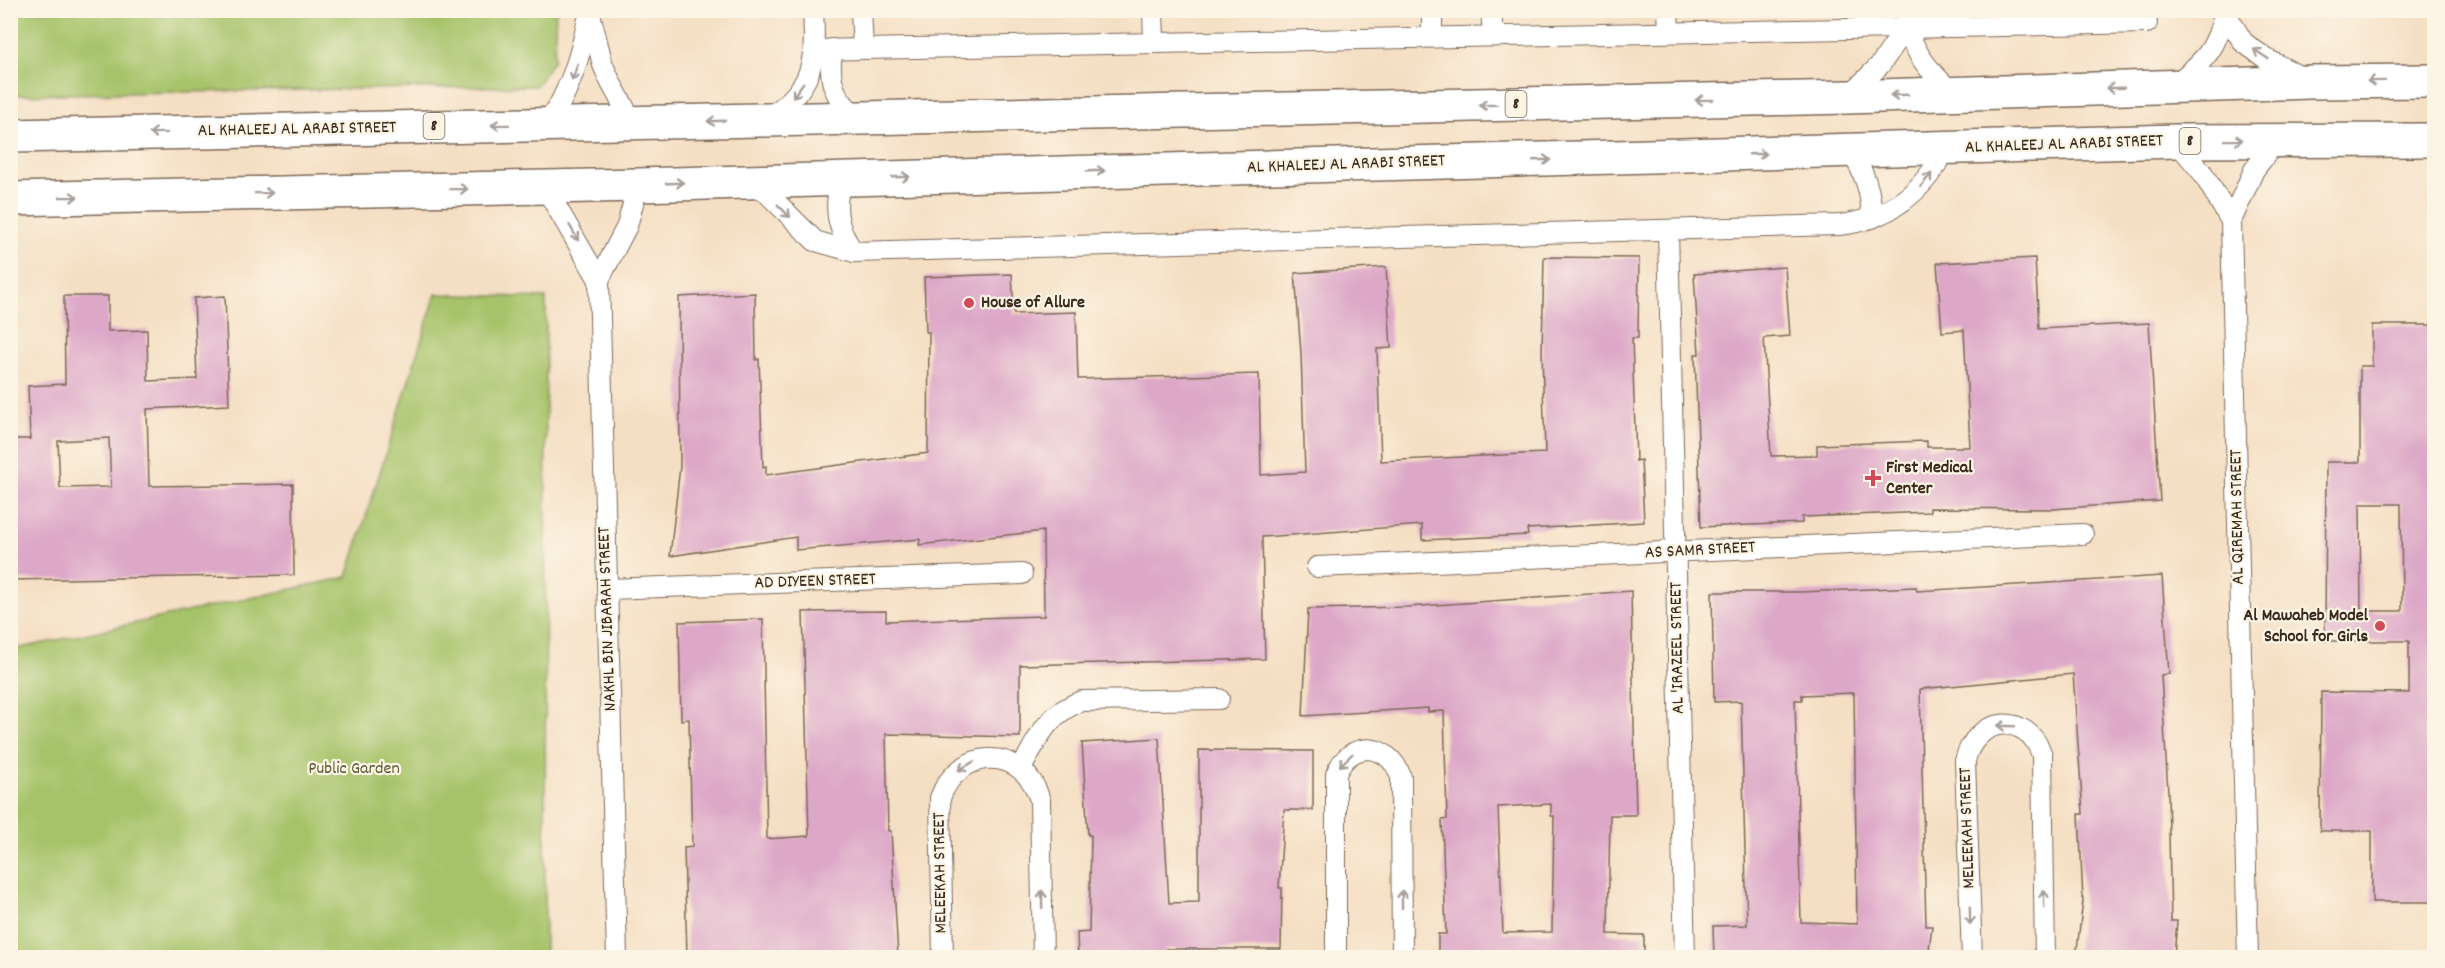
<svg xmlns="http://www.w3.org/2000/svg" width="2445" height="968" font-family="Dekko,sans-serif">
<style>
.green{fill:#a6c369;stroke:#707644;stroke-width:1.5}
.building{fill:#dda8c8;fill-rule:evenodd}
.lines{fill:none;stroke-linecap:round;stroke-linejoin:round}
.minor-casing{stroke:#7c6958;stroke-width:22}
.trunk-casing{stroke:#7c6958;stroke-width:36}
.minor{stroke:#fff;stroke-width:20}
.trunk{stroke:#fff;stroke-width:33}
.oneway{stroke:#a79f9a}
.poi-dot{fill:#d1495b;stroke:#fcf5e5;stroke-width:2}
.labels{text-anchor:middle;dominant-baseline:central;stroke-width:4.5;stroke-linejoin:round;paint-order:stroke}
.shield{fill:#fcf5e5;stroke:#75675a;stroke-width:1.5}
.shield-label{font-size:16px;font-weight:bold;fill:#3b2a1e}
.street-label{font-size:18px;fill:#3b2a1e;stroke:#fcf5e5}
.poi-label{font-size:18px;font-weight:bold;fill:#3b2a1e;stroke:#fcf5e5;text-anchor:start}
.park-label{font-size:18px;fill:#5b5834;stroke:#fcf5e5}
</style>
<rect width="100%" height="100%" fill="#fcf5e5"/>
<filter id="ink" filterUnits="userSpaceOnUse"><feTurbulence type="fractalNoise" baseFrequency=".0167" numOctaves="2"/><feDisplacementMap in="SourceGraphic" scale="12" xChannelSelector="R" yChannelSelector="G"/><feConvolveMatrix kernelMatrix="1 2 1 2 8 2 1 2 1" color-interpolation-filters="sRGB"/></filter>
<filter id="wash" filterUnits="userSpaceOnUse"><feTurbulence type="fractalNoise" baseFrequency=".008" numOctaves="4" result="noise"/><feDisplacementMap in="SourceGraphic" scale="24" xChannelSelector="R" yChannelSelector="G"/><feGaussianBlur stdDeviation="1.35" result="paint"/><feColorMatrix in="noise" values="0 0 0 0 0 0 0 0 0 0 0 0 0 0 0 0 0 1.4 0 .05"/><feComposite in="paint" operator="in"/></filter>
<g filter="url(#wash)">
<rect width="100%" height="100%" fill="#f5dfc4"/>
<g class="green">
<path d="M10,11H556L554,60L536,86L11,95Z"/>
<path d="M436,294L546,298L545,957H11V650L347,577Z"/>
</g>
<g id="blocks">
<g class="building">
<path d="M1544,257L1639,258L1638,338H1632L1636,461L1641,460L1644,522L1527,529L1528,535L1422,540V525L1262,537L1265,659L1020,665V737L886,734L888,831H891L898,957H687L684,848L692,847L689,719L681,720L679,622L763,619L767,839L809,836L803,612L886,611V621L1044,616L1043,531L919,545L920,539L796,550V537L670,556L680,466L679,297L755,293L756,360L759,359L763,467L766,466V475L928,453L929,332H926L924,277L1012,274L1014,314L1076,312L1078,379L1259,374L1261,475L1305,472L1301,354L1295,273L1386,267L1391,348L1377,349L1381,461L1545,453L1542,352Z"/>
<path d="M2035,258L2039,329L2149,323L2160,501L2053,509L1930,508V512L1802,517V523L1701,527L1695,354H1699L1694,274L1785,267L1790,336L1764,338L1771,456L1817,455V445L1927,441V447H1970L1964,330L1942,332L1937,263Z"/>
<path d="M64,296H108V331L147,330L148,381L197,379L194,298L225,296L229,405L147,409L149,486L293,484L294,575L10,580V439H30L28,386L65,384ZM109,438L111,487L60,488L58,441Z"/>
<path d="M2372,325H2434V902H2372V831H2320L2321,692L2409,693V641H2325L2326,462H2360V366H2372ZM2360,504H2401L2402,611H2361Z"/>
<path d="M2162,576L2169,674L2161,675L2168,792L2171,921H2177L2174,957H2076L2083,901L2079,814H2083L2073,674L1920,689L1926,926H1932L1928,957H1714L1713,926L1747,925L1741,701L1714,702L1712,592H1801L1916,587L1917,591ZM1854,693L1857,924L1801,922L1795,700H1802V695Z"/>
<path d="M1631,591L1636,815H1610L1608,934L1644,935V957H1438V934H1446L1442,820L1447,819L1444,711L1428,712V708L1303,716L1308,609L1408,607ZM1551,804V816H1554L1552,932L1503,933L1498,807Z"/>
<path d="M1159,738L1169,903L1199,902V750L1313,751V810H1284L1279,888H1282L1281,949H1166L1167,957H1078L1077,933L1089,932L1091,835H1088L1082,743Z"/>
</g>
</g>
</g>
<g filter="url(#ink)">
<use href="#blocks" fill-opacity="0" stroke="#7c6958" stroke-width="1.5"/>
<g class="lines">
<g class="minor-casing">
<g id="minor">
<path d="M589,10L603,65L611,83L633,123"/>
<path d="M861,10L863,49"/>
<path d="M1153,10L1154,43"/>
<path d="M1432,10V37"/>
<path d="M1491,10L1493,36"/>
<path d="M1668,10L1669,32"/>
<path d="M1905,10C1907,46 1928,71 1953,93"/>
<path d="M2225,12L2243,42L2265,58L2305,79"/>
<path d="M832,49C828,82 833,97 858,118"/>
<path d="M815,50L2147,23"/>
<path d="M2173,86C2204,61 2217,50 2225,10"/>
<path d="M1848,97L1880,65L1906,28"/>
<path d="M767,118C814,89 816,62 813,10"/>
<path d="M548,124C570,90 580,57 588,19"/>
<path d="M2176,141L2202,172L2231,221"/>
<path d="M1850,151C1865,172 1871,192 1872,218"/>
<path d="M842,178C833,205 836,229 854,252"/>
<path d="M754,180L815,241L854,252L1839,225C1887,220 1925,192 1945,148"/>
<path d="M545,187L599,280L617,958"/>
<path d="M1668,230L1685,958"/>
<path d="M599,280L627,226L638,185"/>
<path d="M1317,567L2083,534"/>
<path d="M608,589L1022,574"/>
<path d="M1021,769C1038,738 1047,713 1082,701L1219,699"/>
<path d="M943,958L940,798C959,746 1024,745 1040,800L1043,958"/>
<path d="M1336,958V774C1350,739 1389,742 1401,777L1402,958"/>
<path d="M1972,958L1965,761C1975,717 2027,710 2042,755L2045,958"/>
<path d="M2248,958L2231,221L2254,170L2277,140"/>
</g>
</g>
<g class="trunk-casing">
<g id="trunk">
<path d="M10,136L1848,97L2310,82L2434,81"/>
<path d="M10,199L638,185L2176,141L2434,140"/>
</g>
</g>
<use href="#minor" class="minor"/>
<use href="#trunk" class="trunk"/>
</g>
<defs><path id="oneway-shaft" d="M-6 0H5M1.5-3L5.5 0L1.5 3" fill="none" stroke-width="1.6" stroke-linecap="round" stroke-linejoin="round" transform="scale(1.5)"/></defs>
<g class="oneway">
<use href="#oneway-shaft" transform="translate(2261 54) rotate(-147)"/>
<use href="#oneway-shaft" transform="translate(575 72) rotate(109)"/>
<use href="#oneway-shaft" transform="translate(2376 81) rotate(179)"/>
<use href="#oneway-shaft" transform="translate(2115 88) rotate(178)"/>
<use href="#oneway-shaft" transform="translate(798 90) rotate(126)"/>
<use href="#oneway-shaft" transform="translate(1899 95) rotate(178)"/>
<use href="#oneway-shaft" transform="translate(1704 100) rotate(179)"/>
<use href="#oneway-shaft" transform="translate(1488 105) rotate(179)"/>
<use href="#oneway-shaft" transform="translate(716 121) rotate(178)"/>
<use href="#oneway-shaft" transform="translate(500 125) rotate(179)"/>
<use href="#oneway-shaft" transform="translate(158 133) rotate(179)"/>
<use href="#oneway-shaft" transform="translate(2234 140) rotate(-1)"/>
<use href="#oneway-shaft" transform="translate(1758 154) rotate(-2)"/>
<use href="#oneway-shaft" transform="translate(1542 160) rotate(-2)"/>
<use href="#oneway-shaft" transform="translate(1096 171) rotate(-2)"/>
<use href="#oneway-shaft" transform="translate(901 177) rotate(-2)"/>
<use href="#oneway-shaft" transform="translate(1926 180) rotate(-51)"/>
<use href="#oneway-shaft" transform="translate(675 183) rotate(-2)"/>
<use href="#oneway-shaft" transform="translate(459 189) rotate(-1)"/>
<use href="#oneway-shaft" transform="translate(264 193) rotate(-1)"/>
<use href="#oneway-shaft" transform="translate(69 197) rotate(-1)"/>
<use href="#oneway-shaft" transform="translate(784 211) rotate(45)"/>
<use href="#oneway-shaft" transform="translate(574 233) rotate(60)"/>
<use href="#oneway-shaft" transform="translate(2006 726) rotate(-178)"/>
<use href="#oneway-shaft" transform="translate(1346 760) rotate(136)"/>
<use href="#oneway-shaft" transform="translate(966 766) rotate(151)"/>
<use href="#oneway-shaft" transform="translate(1042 899) rotate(-91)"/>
<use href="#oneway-shaft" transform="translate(1402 899) rotate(-90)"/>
<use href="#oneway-shaft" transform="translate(2044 899) rotate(-91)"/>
<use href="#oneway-shaft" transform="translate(1970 916) rotate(88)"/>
</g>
</g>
<g class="poi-dot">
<circle cx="969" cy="303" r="6"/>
<path d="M1870 469h6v6h6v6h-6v6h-6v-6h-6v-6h6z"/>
<circle cx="2380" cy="626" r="6"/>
</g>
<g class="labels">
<g class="shield">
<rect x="1505.5" y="91" width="21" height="26" rx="4.5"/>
<rect x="423.5" y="113" width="21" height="26" rx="4.5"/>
<rect x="2179.5" y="128" width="21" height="26" rx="4.5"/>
</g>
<g class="shield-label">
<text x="1516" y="104">8</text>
<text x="434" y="126">8</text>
<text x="2190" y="141">8</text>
</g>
<g class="street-label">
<text transform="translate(297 130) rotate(-1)">AL KHALEEJ AL ARABI STREET</text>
<text transform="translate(2064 145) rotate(-2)">AL KHALEEJ AL ARABI STREET</text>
<text transform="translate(1346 165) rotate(-2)">AL KHALEEJ AL ARABI STREET</text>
<text transform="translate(2238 517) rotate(-91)">AL QIREMAH STREET</text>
<text transform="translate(1700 551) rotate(-3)">AS SAMR STREET</text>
<text transform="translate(815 582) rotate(-2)">AD DIYEEN STREET</text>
<text transform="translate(608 619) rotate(-92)">NAKHL BIN JIBARAH STREET</text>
<text transform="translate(1678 648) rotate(-91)">AL 'IRAZEEL STREET</text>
<text transform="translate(1968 828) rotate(-92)">MELEEKAH STREET</text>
<text transform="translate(941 873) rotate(-91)">MELEEKAH STREET</text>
</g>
<g class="poi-label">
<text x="981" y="303">House of Allure</text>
<text x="1886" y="468">First Medical<tspan x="1886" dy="21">Center</tspan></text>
<text x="2368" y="616" text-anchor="end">Al Mawaheb Model<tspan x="2368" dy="21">School for Girls</tspan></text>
</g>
<g class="park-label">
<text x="354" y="769">Public Garden</text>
</g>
</g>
<rect width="2445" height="968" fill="none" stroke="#fcf5e5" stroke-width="36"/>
</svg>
